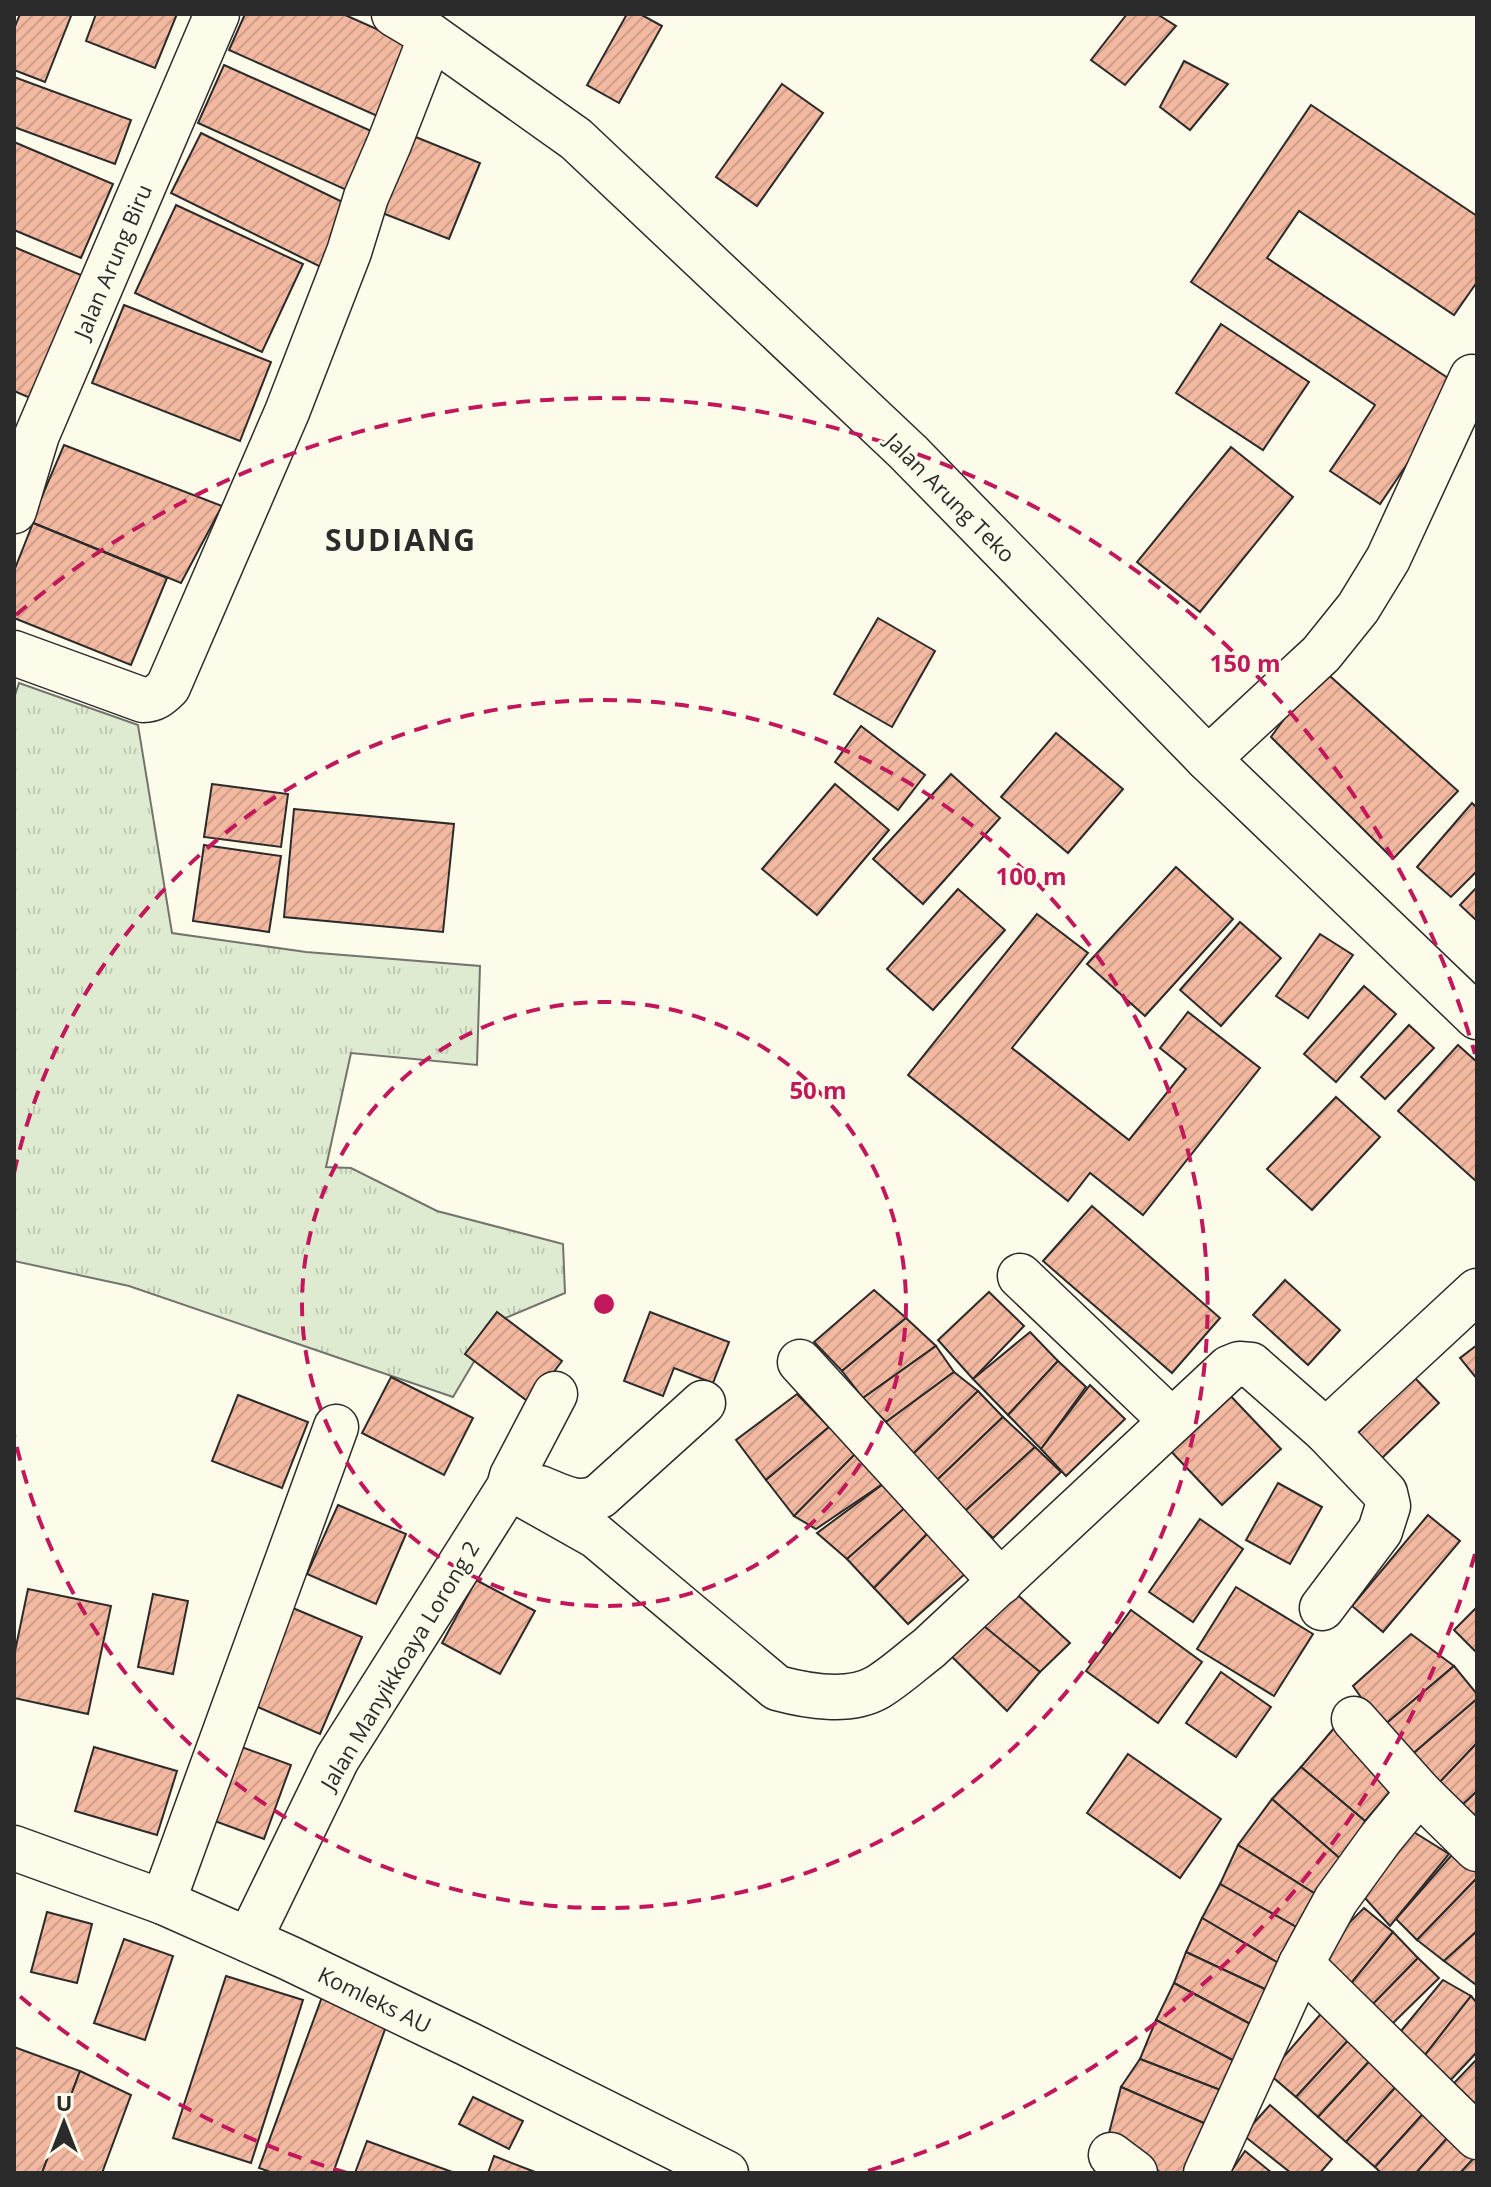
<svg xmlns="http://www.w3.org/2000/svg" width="1491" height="2187" font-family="'Open Sans',sans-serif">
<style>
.grass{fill:url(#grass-tufts);stroke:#74746e;stroke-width:2}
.building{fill:url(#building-hatch);stroke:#2b2b2b;stroke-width:2}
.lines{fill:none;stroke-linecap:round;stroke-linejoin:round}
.minor-casing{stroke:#2b2b2b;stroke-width:47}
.minor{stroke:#fdfbea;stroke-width:44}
.ring{fill:none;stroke:#c2185b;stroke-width:4;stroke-dasharray:14 10}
.labels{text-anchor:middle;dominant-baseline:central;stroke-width:6;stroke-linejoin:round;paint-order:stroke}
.street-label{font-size:22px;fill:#2b2b2b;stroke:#fdfbea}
.district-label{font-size:30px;font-weight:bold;letter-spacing:2px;fill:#2b2b2b;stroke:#fdfbea}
.centre{fill:#c2185b;stroke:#fdfbea;stroke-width:4}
.ring-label{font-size:24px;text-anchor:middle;font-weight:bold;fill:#c2185b;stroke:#fdfbea;stroke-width:6;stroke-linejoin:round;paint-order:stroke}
</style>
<defs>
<pattern id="grass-tufts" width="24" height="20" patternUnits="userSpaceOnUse" patternTransform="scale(2)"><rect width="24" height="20" fill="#deebd1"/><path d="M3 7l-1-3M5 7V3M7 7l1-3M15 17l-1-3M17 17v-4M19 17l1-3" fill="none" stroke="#bfcab4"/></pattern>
<pattern id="building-hatch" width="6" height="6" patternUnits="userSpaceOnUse" patternTransform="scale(2)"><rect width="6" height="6" fill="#f2b8a0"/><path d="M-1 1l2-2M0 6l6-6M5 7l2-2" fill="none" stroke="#d09e8a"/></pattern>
</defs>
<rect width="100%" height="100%" fill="#fdfbea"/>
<path class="grass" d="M19,683L138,725L172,933L306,952L480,966L477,1065L351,1053L326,1167L351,1168L437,1211L563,1244L565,1293L498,1321L453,1397L129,1286L14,1261V698Z"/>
<g class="building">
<path d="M20,14H67L71,16L45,82L14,70V29Z"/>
<path d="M96,14H177L155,68L86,41Z"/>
<path d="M245,14H343L417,47L384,119L229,50Z"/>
<path d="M627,14H640L662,26L619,103L587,85Z"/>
<path d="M1127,14H1157L1176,26L1125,85L1091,60Z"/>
<path d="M1184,61L1228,84L1190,130L1160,107Z"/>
<path d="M224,65L389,139L362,197L198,123Z"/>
<path d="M14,77L131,120L115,164L14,127Z"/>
<path d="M782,84L823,113L757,206L716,177Z"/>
<path d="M1311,105L1477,216V282L1454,315L1299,211L1267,258L1460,386L1380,504L1330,471L1375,405L1191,282Z"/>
<path d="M396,129L480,163L449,239L364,206Z"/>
<path d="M201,133L361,211L331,272L171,193Z"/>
<path d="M14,142L113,184L81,258L14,230Z"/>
<path d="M176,205L303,264L262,352L135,293Z"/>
<path d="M14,247L88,278L35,400L14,391Z"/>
<path d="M124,305L271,362L240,441L92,383Z"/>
<path d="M1221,324L1309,382L1263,450L1176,393Z"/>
<path d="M64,445L222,506L181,583L31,522Z"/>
<path d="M1231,447L1293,497L1200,612L1137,562Z"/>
<path d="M33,523L167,578L131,665L14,618V571Z"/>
<path d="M878,618L935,651L892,727L834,694Z"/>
<path d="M1321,668L1458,791L1393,859L1271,737Z"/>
<path d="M861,726L925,775L898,810L835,762Z"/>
<path d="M1056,733L1123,789L1068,853L1001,797Z"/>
<path d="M951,774L1000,818L923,904L873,859Z"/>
<path d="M212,784L288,794L281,847L204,837Z"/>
<path d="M835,784L889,830L817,915L762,869Z"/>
<path d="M1472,803L1477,808V871L1451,897L1417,867Z"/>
<path d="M294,809L454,824L443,932L284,917Z"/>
<path d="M204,845L281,856L269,932L193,921Z"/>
<path d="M1176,867L1233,919L1145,1016L1087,964Z"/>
<path d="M1477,887V921L1460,905Z"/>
<path d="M958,889L1005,930L933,1010L887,969Z"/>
<path d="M1037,914L1088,953L1012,1048L1129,1140L1186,1069L1160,1048L1188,1012L1260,1068L1143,1215L1090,1173L1068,1201L908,1075Z"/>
<path d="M1240,922L1281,958L1221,1026L1180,990Z"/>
<path d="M1320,934L1353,955L1308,1018L1276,996Z"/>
<path d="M1364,986L1396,1014L1336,1082L1304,1054Z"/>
<path d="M1409,1025L1434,1048L1385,1099L1361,1077Z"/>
<path d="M1458,1045L1477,1062V1182L1398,1111Z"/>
<path d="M1336,1097L1380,1137L1312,1210L1267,1169Z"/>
<path d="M1092,1206L1220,1318L1172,1373L1043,1261Z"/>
<path d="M1285,1280L1340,1330L1308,1365L1253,1315Z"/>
<path d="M874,1290L906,1318L842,1371L814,1342Z"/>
<path d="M989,1292L1024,1326L973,1379L938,1340Z"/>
<path d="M497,1312L562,1361L530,1403L465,1354Z"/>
<path d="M650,1312L729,1342L713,1383L674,1368L663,1396L624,1381Z"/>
<path d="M906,1318L936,1346L863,1398L842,1371Z"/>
<path d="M1030,1332L1058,1361L1008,1415L973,1379Z"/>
<path d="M1477,1345V1379L1460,1358Z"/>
<path d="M936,1346L954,1372L886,1422L863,1398Z"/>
<path d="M1058,1361L1086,1387L1041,1449L1008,1415Z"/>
<path d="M954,1372L978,1391L912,1455L886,1422Z"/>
<path d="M391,1377L473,1418L444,1475L362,1433Z"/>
<path d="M1414,1377L1439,1403L1381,1459L1356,1435Z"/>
<path d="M1090,1385L1125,1419L1066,1476L1041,1449Z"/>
<path d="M1224,1389L1281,1449L1222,1505L1164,1444Z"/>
<path d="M978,1391L1003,1417L936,1481L912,1455Z"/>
<path d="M797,1394L829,1427L766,1480L736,1440Z"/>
<path d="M238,1395L308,1422L282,1488L212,1461Z"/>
<path d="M1003,1417L1035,1447L965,1511L936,1481Z"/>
<path d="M829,1427L858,1451L794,1516L766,1480Z"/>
<path d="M1035,1447L1061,1472L993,1538L965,1511Z"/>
<path d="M858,1451L890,1479L816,1529L794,1516Z"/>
<path d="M890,1479L912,1502L847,1559L817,1533Z"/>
<path d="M1278,1483L1322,1507L1290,1564L1246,1540Z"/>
<path d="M338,1505L406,1534L376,1604L307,1574Z"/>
<path d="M908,1505L934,1527L874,1588L847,1559Z"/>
<path d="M1428,1515L1460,1541L1383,1632L1352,1606Z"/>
<path d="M1200,1519L1243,1549L1193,1622L1149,1592Z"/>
<path d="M934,1527L974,1566L908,1624L874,1588Z"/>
<path d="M476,1580L535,1611L500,1674L442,1643Z"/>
<path d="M1007,1585L1070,1643L1038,1674L973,1617Z"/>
<path d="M1236,1587L1313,1634L1274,1696L1197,1649Z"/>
<path d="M28,1589L111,1606L88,1714L14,1698V1656Z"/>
<path d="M153,1594L188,1601L173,1674L138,1667Z"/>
<path d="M269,1598L362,1637L320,1734L228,1694Z"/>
<path d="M1477,1607V1653L1454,1630Z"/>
<path d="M1131,1610L1202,1662L1158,1723L1086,1671Z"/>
<path d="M973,1617L1040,1672L1007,1711L939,1644Z"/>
<path d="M1411,1634L1454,1666L1382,1727L1353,1686Z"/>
<path d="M1454,1666L1477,1694V1699L1409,1757L1382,1727Z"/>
<path d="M1221,1672L1271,1707L1236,1757L1186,1723Z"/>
<path d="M1477,1699V1743L1437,1785L1409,1757Z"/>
<path d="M1335,1727L1399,1781L1365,1821L1301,1767Z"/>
<path d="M1477,1743V1791L1456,1811L1437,1785Z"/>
<path d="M236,1745L291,1765L264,1839L209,1819Z"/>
<path d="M94,1747L177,1771L157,1835L75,1811Z"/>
<path d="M1128,1754L1221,1819L1180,1878L1087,1813Z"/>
<path d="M1301,1767L1365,1821L1344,1862L1272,1799Z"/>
<path d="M1477,1791V1828L1456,1811Z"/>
<path d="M1272,1799L1344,1862L1317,1895L1238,1845Z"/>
<path d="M1409,1829L1449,1854L1390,1926L1356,1888Z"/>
<path d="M1238,1845L1317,1895L1298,1928L1220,1884Z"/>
<path d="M1457,1849L1477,1866V1878L1417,1940L1396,1919Z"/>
<path d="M1477,1878V1931L1444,1961L1417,1940Z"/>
<path d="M1220,1884L1298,1928L1280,1964L1202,1918Z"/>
<path d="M1364,1908L1393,1932L1348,1987L1318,1954Z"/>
<path d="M47,1912L92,1924L77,1983L31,1972Z"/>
<path d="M1202,1918L1280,1964L1271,1992L1186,1952Z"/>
<path d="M1477,1931V1983L1475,1984L1444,1961Z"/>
<path d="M1393,1932L1418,1958L1371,2006L1348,1987Z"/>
<path d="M124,1939L173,1956L145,2040L94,2023Z"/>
<path d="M1186,1952L1271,1992L1254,2026L1174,1983Z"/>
<path d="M1418,1958L1439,1978L1389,2027L1371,2006Z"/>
<path d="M226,1976L303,2000L251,2163L173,2138Z"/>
<path d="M1443,1980L1471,1996L1425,2055L1401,2031Z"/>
<path d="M1174,1983L1254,2026L1240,2064L1156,2020Z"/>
<path d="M1471,1996L1477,2003V2052L1448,2083L1425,2055Z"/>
<path d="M322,1997L388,2021L333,2173H273L259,2168Z"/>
<path d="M1325,2009L1353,2035L1296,2097L1269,2074Z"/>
<path d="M1156,2020L1240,2064L1223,2091L1140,2059Z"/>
<path d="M1353,2035L1375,2055L1318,2117L1296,2097Z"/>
<path d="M14,2047L80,2071L42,2173H14Z"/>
<path d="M1375,2055L1403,2079L1346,2142L1318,2117Z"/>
<path d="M1140,2059L1223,2091L1206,2124L1121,2087Z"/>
<path d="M1477,2059V2114L1454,2083Z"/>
<path d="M80,2071L131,2095L102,2173H42Z"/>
<path d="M1403,2079L1431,2105L1375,2167L1346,2142Z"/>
<path d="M1121,2087L1206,2124L1185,2173H1161L1109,2133Z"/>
<path d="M473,2097L523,2121L509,2149L459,2124Z"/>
<path d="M1270,2105L1332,2159L1320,2173H1291L1243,2135Z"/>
<path d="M1431,2105L1457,2127L1416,2173H1381L1375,2167Z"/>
<path d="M1457,2127L1477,2155L1460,2173H1416Z"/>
<path d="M367,2141L455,2173H355Z"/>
<path d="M1245,2151L1272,2173H1230Z"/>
<path d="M1477,2155V2173H1460Z"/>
<path d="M494,2156L535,2172V2173H488Z"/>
</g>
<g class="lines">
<g class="minor-casing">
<g id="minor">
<path d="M394,14L431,36L576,139L908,452L1208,759L1477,1017"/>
<path d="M14,511L37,435L217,14"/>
<path d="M14,653L143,700C154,700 160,695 168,687L287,412L349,252L366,197L389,144L431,36"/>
<path d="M1208,759L1321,654L1358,608L1388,559L1472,377"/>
<path d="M1020,1276L1172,1421"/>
<path d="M800,1362L1001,1582"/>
<path d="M1326,1431L1477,1291"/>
<path d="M509,1487L596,1536L777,1688C807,1696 849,1704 878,1687C896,1676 912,1661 929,1648L1229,1368L1239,1364L1251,1365L1326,1431L1385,1493L1388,1506L1380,1531L1322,1608"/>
<path d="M540,1488C560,1496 579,1508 600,1496L703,1403"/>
<path d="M1354,1719L1419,1792L1477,1849"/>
<path d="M14,1848L163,1902L289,1958L468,2044L726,2173"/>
<path d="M163,1902L336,1427"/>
<path d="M249,1940L337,1759L509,1487L512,1476L555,1394"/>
<path d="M1301,1964L1477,2137"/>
<path d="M1111,2155L1135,2173"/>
<path d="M1206,2173L1301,1964L1336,1900L1381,1838L1419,1792"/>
</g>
</g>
<use href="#minor" class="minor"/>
</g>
<g class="ring">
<circle cx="604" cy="1304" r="302"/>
<path d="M14 1173A604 604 0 1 1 14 1435"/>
<path d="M1475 1554A906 906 0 0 1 861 2173M347 2173A906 906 0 0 1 16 1993M16 615A906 906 0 0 1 1475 1054"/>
</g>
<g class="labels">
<g class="street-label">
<text transform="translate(112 261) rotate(-67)">Jalan Arung Biru</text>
<text transform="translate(951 497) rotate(45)">Jalan Arung Teko</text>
<text transform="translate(399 1665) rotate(-59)">Jalan Manyikkoaya Lorong 2</text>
<text transform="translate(375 1999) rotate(26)">Komleks AU</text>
</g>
<g class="district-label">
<text x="401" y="539">SUDIANG</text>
</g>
</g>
<circle cx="604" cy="1304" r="12" class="centre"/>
<g class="ring-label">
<text x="1245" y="672">150 m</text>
<text x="1031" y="885">100 m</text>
<text x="818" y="1099">50 m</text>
</g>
<rect width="1491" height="2187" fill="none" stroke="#2b2b2b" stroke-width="32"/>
<g transform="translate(64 2123)" stroke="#fdfbea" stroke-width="6" paint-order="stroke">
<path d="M0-6L14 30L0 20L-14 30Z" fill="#2b2b2b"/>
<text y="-12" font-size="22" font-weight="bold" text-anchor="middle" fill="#2b2b2b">U</text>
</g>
</svg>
